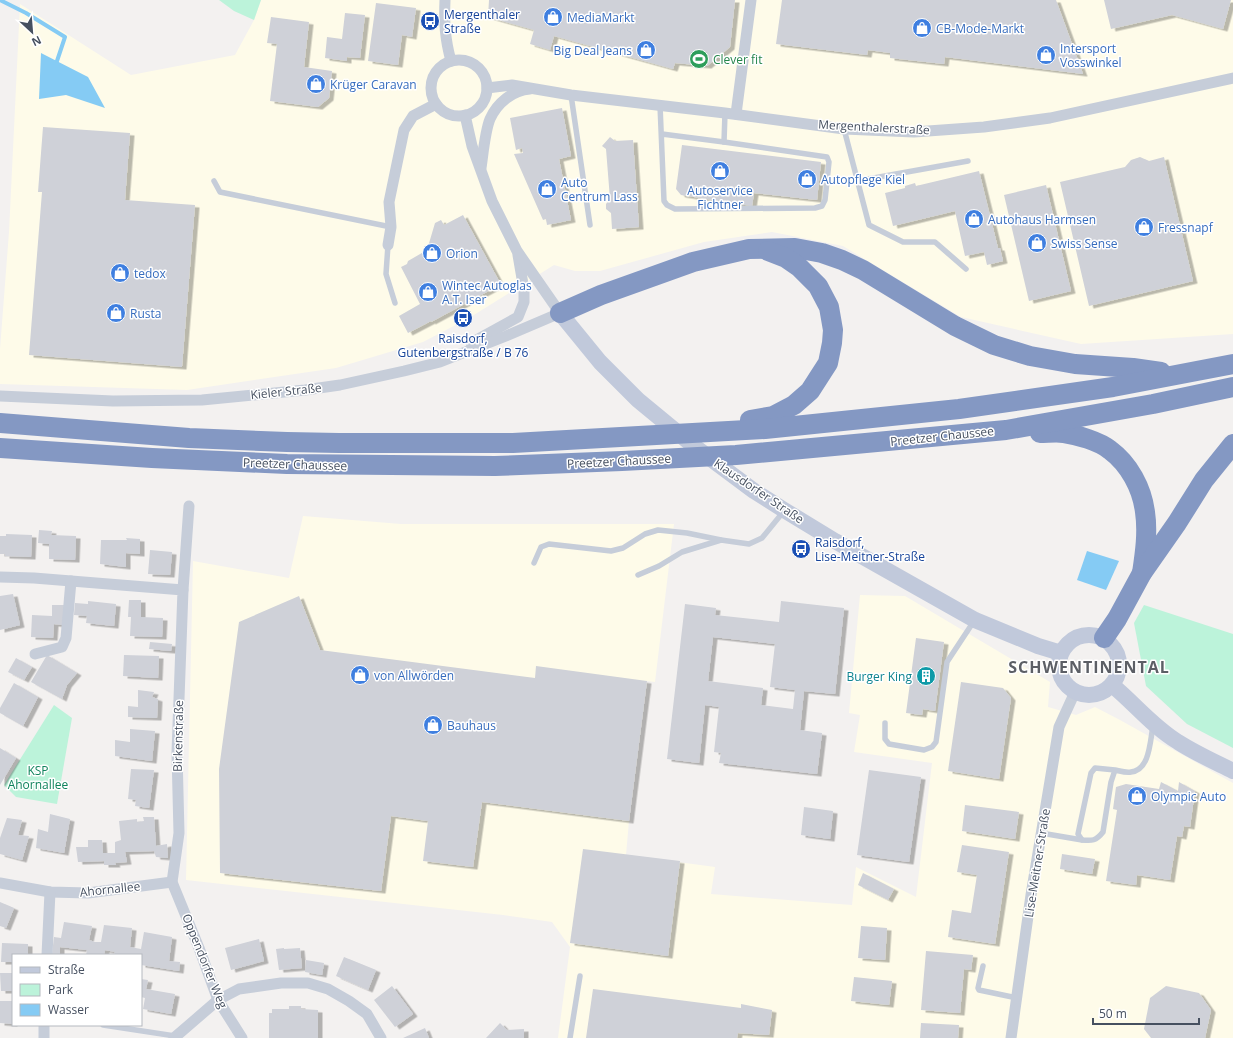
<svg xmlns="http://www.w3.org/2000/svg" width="1233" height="1038" font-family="'Open Sans',sans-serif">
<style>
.commercial{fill:#fefbe9}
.green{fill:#bcf3da}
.water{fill:#85cbf4}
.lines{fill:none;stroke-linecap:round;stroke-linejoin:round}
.stream{stroke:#85cbf4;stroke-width:4}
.building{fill:#cfd1d8;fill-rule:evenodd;filter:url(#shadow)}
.lane{stroke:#c6cdd9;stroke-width:5.5}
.street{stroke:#c6cdd9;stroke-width:11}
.secondary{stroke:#c1c9db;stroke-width:16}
.highway{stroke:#8498c3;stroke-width:20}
.labels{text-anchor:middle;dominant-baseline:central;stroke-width:3;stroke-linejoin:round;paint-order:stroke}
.transit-label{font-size:12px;fill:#164399;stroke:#fff;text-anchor:start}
.shop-label{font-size:12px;fill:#366cbe;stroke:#fff;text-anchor:start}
.leisure-label{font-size:12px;fill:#27864d;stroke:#fff;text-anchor:start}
.street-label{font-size:12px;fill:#465060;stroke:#fff}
.culture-label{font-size:12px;fill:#0d838f;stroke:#fff;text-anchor:end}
.park-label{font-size:12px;fill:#0f835c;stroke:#fff}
.district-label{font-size:16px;font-weight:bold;letter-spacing:1px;fill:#5c5f66;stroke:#fff}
</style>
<defs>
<filter id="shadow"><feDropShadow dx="4.5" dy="2.5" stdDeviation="0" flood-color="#0004"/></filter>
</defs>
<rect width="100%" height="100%" fill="#f3f1f0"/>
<g class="commercial">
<path d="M261,0H1233V334L1081,344L961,317L843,246L772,232L704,242L600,271H575L554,265L469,318L423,342L336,368L187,390L0,384V349L9,232L20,4L131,75L235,55L254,20Z"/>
<path d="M303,516L401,524H674L655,682L647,681L629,821L626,855L715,867L711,894L852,905L856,867L916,897L932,763L854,752L860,715L849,713L860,595L905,596L1050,682L1048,707L1076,715L1095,707L1120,720L1233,783V1038H558L570,947L552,922L503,915L186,880L193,561L289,578Z"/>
</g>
<g class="green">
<path d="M219,0H261L254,20L234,11Z"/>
<path d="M1144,605L1233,634V748L1187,724L1146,686L1134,623Z"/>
<path d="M54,705L72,718L57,804L16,797L4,785Z"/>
</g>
<g class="water">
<path d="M41,53L88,77L105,108L66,95L39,99Z"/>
<path d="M1087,551L1119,561L1106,590L1077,580Z"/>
</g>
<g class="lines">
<path class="stream" d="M0,0L26,13L65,37L57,61"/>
</g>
<g class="building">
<path d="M489,0H735L730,47L707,66L675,63L673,69L554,36L550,50L530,44L534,30L488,17Z"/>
<path d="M782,0H1056L1083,74L945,57L944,64L890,58V53L868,50L867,55L776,44Z"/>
<path d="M1104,0H1231L1223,29L1172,15L1111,29Z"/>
<path d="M376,3L416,8L412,37L402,35L398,65L368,61Z"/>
<path d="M345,13L365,15L360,58L347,57V61L325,58L327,37L342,39Z"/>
<path d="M271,17L309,22L304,67L332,71L329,98L318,107L270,101L277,44L267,43Z"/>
<path d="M562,108L571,156L559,159L571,220L547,225L546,219L543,220L514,154L523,153L522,148L516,150L510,118Z"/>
<path d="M43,127L130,133L125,200L195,205L182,367L29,355L42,192H38Z"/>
<path d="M610,137L615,141L633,140L639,227L612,229L611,213L606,209V204L610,199L606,149L602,146Z"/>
<path d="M682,145L821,162L817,200L754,193L752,206L681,195L676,189Z"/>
<path d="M1140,157L1149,161L1164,157L1193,281L1089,306L1060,182L1125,167L1131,160Z"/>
<path d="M979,171L998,248H1000L1003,261L987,265L984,252L965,256L955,211L893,226L885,193L905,188V186L915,183L916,186Z"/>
<path d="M1046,185L1071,291L1029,301L1004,195Z"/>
<path d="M463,215L499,281L496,287L431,322V321L408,333L399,316L420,304L401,267L407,264L408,261L427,250L435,223L441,220L444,225Z"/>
<path d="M39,530L52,531L51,535L76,536L75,560L49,559V544L38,543Z"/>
<path d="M6,534L32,535L31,557L5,556V554H0V536H6Z"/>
<path d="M126,538L140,539V554L126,553V567L100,564L101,540H127Z"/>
<path d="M150,550L172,552L170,575L148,574Z"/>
<path d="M13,594L20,625L0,630V596Z"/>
<path d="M299,596L320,650L535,678L536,666L647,681L629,821L482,802L473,867L423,861L428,821L391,816L381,891L220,873L219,769L239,622Z"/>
<path d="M129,600H141V617L163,618L162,637L130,636L131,617H128Z"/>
<path d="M88,601L116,604L114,626L86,623L87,616L74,615L75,603L88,604Z"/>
<path d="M781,601L844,608L835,694L804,691L800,730L822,733L817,774L719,763L721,753L714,752L719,707L705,705L699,763L667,759L685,604L716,608L715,615L779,622ZM713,637L775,644L770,687L795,690L793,709L761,705L763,688L708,681Z"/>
<path d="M52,605H64L63,625L54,624L53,638L31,637L32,615L52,616Z"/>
<path d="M916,638L944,642L935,711L923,709L922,715L906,713Z"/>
<path d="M150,642L172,644L171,651L149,649Z"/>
<path d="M47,655L77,673L67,685L62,699L31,682Z"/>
<path d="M124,655L159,656L158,678L123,676Z"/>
<path d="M16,658L32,667L24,680L8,672Z"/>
<path d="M961,682L1003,688L1011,698L999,779L948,771Z"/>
<path d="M14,683L38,697L23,726L0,713V708Z"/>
<path d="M138,690L154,692L152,697L158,699L157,718L128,717V706L138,707Z"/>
<path d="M130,729L155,731L152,761L115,756V740L130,742Z"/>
<path d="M0,748L16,758L0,785Z"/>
<path d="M131,769L154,770L149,808L135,806L136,800L128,799Z"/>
<path d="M869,770L921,777L909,862L857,855Z"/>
<path d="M1161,782L1178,791L1179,782L1195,791L1190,827L1184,826L1182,837L1177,836L1170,880L1137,875L1136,885L1106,881L1117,810L1113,809L1116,787L1126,784L1159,789Z"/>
<path d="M965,805L1019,812L1015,839L962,831Z"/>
<path d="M804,807L833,811L830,839L801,835Z"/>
<path d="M50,814L70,819L64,853L36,848L38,829L48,832Z"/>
<path d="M143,817H154L156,846L167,844L168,858L156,857L154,851L125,852L127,862L115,863L116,865H104V861L78,862L76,847H88V840H102L103,853H115V842L121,840L119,821L137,819V822L144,821Z"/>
<path d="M7,818L22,820L18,835L29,836L22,860L0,854V838Z"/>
<path d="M962,845L1009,852L995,944L948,937L952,910L971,913L977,875L957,872Z"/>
<path d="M583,849L680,861L668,956L570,943Z"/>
<path d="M1062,854L1095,859L1092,874L1060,869Z"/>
<path d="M863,873L894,889L888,900L858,885Z"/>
<path d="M0,902L14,908L6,928L0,926Z"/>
<path d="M64,922L92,926L89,940L95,942H101L104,925L132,928L130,947L141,949L144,932L172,937L169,961L180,962L179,971L141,965V955H114L115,952L105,950L104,955H86L87,950L60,947V954H52L54,937L61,938Z"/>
<path d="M861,926L887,928L885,960L858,958Z"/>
<path d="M259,939L264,961L231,970L225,948Z"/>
<path d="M2,943L28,944V955H13V962H1Z"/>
<path d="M284,948V949L300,948L302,968L279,970L276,949Z"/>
<path d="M926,951L973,955L971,970L964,969L960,1013L921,1010Z"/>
<path d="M344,957L376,970L368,990L336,976Z"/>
<path d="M306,960L324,963L322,975L305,972Z"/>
<path d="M0,973H13V991H1Z"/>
<path d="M854,977L892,981L889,1005L851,1001Z"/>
<path d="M141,979L148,980L146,989L175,994L171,1014L143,1009L145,998L141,997Z"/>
<path d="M392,986L413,1014L395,1027L374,1000Z"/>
<path d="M1166,986L1199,993L1211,1010L1205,1038H1151L1144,1029L1150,998Z"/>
<path d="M593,989L741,1008V1004L772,1010L769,1035L738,1033L737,1038H586Z"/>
<path d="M0,1001H13V1024L0,1023Z"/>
<path d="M289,1006H301V1009L318,1010V1038H269V1013H272V1009H289Z"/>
<path d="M500,1023L507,1030L524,1029V1038H486Z"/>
<path d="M921,1023L959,1025L958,1038H920Z"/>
<path d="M425,1028L429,1038H403Z"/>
</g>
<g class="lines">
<g class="lane">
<path d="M571,95L590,225"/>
<path d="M660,105L664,201L667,205L675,209L815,208L822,206L825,200L829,162L827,157L724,142L662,134"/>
<path d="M844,129L869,225L903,242H935L966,269"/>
<path d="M724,142L725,113"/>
<path d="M214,181L220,192L391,227"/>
<path d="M857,181L968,161"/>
<path d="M388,245L386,274L395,303"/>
<path d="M534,563L541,547L549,544L611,551L623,548L645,534L658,530L687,533L721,540L749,544L762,538L784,511"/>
<path d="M638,575L659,566L682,552L721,540"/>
<path d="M885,723V739L889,744L924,750L932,747L936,742L947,662L974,621"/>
<path d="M1115,770L1095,768L1091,773L1078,834L1082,840C1092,841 1096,841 1103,832L1111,782L1115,770C1120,771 1126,773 1131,772C1150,770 1150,741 1153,726"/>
<path d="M1041,833L1082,840"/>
<path d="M983,966L978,988L979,990L1017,998"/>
<path d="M103,1025L175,1036"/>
<path d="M570,1038L580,976"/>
</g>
<g class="street">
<path d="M445,0C444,23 445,39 451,61"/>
<circle cx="459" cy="88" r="28"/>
<path d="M487,88L512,85L571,95L725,113L844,129L914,132L984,127L1050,118L1233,78"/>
<path d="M736,114L751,0"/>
<path d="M481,168C483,155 485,131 490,119C497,103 513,90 530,89"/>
<path d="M388,245L391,227L389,202L404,130L413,116L436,104"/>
<path d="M471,343L518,317L524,302V290L518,255"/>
<path d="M0,396L113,401L202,400L305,390L340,385L404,371L440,362L506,336L560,313L517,251L492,201L472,146L465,115"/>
<path d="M0,577L34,578L183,590L177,753L179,833L172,882L199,948L218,1000L242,1038"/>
<path d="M183,590L189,506"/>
<path d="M35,654L62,647L66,638L71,581"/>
<path d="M0,883L50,892L88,893L172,882"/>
<path d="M47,955L50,892"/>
<path d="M44,1038V1025"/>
<path d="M174,1038L218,1000L239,989L281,983H308L328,989L349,1001L367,1014L381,1038"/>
<path d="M1011,1038L1031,895L1059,727L1075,692"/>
</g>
<g class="secondary">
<path d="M560,313L600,362L638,400L695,447L754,491L784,510L835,541L975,620L1038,646L1061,653"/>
<circle cx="1089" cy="665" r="30"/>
<path d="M1112,685C1134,703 1153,727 1178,742C1195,753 1215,762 1233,771"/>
</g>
<g class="highway">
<path d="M560,313L601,295L693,262L749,249L795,248L822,253L842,260L863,270L955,326L994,345L1030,356L1075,364L1133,368L1161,372"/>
<path d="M750,420L773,416L794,405L810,391L828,363L832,343L833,330L829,307L818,286L799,267L786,258L768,251"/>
<path d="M0,423L189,438L287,442L339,443H513L765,429L959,409L1113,387L1233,364"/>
<path d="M1040,433C1048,433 1057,432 1064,433C1077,435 1099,441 1110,450C1129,464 1142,488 1145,512C1148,532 1145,553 1142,573"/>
<path d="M0,448L152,458L287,464L495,466L622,461L736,455L1006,430L1153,404L1233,387"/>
<path d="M1104,638L1117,619L1142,573L1177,523L1204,480L1233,444"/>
</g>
</g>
<defs>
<g id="shop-disc" transform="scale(1)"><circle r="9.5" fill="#3f7fe0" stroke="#fff"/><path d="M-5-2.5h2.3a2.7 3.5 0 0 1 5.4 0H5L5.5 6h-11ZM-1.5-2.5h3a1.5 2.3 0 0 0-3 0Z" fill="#fff"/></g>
<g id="bus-disc" transform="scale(1)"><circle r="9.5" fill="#1a4fb4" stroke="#fff"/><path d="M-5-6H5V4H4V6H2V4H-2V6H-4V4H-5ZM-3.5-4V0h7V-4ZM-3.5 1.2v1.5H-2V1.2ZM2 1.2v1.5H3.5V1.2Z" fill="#fff"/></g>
<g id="stadium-disc" transform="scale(1)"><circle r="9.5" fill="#2e9e5b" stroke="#fff"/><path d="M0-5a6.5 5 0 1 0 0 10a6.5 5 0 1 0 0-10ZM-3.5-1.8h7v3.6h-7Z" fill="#fff"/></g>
<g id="building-disc" transform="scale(1)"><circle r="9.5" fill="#0f9aa8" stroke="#fff"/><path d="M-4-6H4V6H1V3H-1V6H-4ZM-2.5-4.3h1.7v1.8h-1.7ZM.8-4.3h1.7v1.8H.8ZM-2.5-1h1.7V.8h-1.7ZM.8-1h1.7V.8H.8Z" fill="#fff"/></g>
</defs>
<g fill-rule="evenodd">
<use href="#shop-disc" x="553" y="17"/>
<use href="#bus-disc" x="430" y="21"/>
<use href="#shop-disc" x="922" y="28"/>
<use href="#shop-disc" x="646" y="50"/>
<use href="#shop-disc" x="1046" y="55"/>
<use href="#stadium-disc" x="699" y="59"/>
<use href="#shop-disc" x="316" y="84"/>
<use href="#shop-disc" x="720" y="171"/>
<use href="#shop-disc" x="807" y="179"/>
<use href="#shop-disc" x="547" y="189"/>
<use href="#shop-disc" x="974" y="219"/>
<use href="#shop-disc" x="1144" y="227"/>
<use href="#shop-disc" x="1037" y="243"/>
<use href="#shop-disc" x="432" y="253"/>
<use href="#shop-disc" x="120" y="273"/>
<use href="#shop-disc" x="428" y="292"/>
<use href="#shop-disc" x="116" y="313"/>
<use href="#bus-disc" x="463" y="318"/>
<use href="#bus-disc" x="801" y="549"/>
<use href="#shop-disc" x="360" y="675"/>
<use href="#building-disc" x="926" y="676"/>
<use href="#shop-disc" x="433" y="725"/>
<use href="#shop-disc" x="1137" y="796"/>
</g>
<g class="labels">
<g class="transit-label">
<text x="444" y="14">Mergenthaler<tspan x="444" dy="14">Straße</tspan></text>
<text x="463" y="338" text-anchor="middle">Raisdorf,<tspan x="463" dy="14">Gutenbergstraße / B 76</tspan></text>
<text x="815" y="542">Raisdorf,<tspan x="815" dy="14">Lise-Meitner-Straße</tspan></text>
</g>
<g class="shop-label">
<text x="567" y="17">MediaMarkt</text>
<text x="936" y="28">CB-Mode-Markt</text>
<text x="1060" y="48">Intersport<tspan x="1060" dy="14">Vosswinkel</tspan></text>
<text x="632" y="50" text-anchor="end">Big Deal Jeans</text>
<text x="330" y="84">Krüger Caravan</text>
<text x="821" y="179">Autopflege Kiel</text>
<text x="561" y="182">Auto<tspan x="561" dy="14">Centrum Lass</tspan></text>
<text x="720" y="190" text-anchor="middle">Autoservice<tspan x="720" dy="14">Fichtner</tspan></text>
<text x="988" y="219">Autohaus Harmsen</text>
<text x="1158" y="227">Fressnapf</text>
<text x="1051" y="243">Swiss Sense</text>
<text x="446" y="253">Orion</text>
<text x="134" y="273">tedox</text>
<text x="442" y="285">Wintec Autoglas<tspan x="442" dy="14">A.T. Iser</tspan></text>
<text x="130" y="313">Rusta</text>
<text x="374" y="675">von Allwörden</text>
<text x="447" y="725">Bauhaus</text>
<text x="1151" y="796">Olympic Auto</text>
</g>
<g class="leisure-label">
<text x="713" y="59">Clever fit</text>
</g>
<g class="street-label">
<text transform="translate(874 127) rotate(3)">Mergenthalerstraße</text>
<text transform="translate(286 391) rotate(-6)">Kieler Straße</text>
<text transform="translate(942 436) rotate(-6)">Preetzer Chaussee</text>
<text transform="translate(619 461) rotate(-3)">Preetzer Chaussee</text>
<text transform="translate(295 464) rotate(2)">Preetzer Chaussee</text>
<text transform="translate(759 491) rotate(34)">Klausdorfer Straße</text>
<text transform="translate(178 736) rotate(-89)">Birkenstraße</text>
<text transform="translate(1037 863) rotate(-81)">Lise-Meitner-Straße</text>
<text transform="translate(110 889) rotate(-6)">Ahornallee</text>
<text transform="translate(205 961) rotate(68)">Oppendorfer Weg</text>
</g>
<g class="culture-label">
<text x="912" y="676">Burger King</text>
</g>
<g class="park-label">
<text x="38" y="770">KSP<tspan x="38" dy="14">Ahornallee</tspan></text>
</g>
<g class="district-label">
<text x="1089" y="667">SCHWENTINENTAL</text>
</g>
</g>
<rect x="12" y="954" width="130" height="72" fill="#ffffff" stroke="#b5b9bf"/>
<rect x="20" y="967" width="20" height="6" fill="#c1c9db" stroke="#b5b9bf"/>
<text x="48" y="974" font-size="12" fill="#465060">Straße</text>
<rect x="20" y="984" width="20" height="12" fill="#bcf3da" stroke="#b5b9bf"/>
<text x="48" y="994" font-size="12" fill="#465060">Park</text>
<rect x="20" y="1004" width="20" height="12" fill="#85cbf4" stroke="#b5b9bf"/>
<text x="48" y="1014" font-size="12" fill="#465060">Wasser</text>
<g transform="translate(32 32) rotate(154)" stroke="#ffffff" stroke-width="3" paint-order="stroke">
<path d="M0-3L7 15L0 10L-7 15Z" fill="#465060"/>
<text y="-6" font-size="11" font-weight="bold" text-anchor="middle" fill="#465060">N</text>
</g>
<path d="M1093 1018v6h106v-6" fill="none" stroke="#465060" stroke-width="2"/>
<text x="1099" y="1018" font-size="12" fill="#465060" stroke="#ffffff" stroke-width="3" paint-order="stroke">50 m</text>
</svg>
